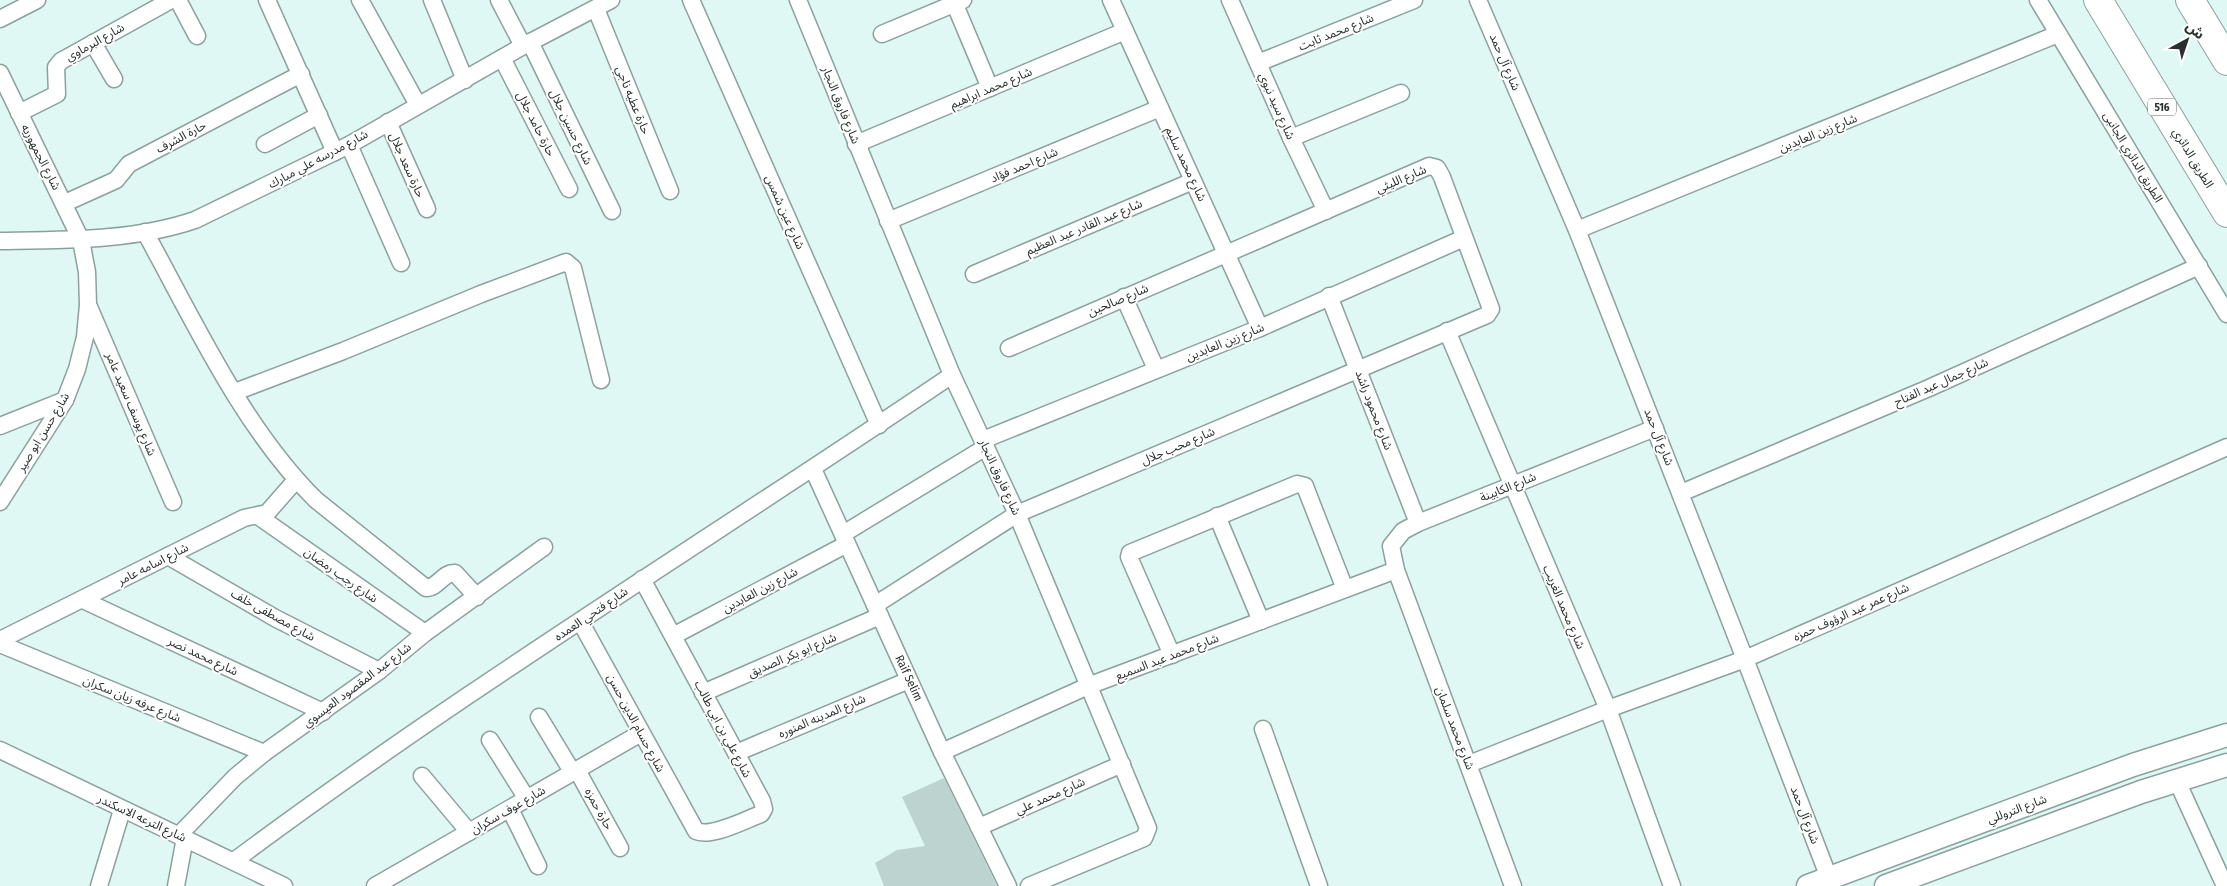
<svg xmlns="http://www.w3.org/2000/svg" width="2227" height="886" font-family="'Fira Sans Condensed','Noto Sans Arabic',sans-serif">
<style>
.building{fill:#bcd3cf}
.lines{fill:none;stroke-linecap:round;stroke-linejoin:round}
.street-casing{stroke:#8ba19d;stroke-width:19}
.secondary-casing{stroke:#8ba19d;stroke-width:25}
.highway-casing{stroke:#8ba19d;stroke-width:30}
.street{stroke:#fff;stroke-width:16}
.secondary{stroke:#fff;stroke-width:22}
.highway{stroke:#fff;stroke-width:28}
.labels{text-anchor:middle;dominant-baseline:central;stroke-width:4;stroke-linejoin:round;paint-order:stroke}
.shield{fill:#fff;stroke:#686e6d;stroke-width:1}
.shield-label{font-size:11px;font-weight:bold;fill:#27302e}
.street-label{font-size:12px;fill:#27302e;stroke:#fff}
</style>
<rect width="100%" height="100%" fill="#e0f8f4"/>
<path class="building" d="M944,778L997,886H884L875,863L897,850L925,846L902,797Z"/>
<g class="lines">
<g class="street-casing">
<g id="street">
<path d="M178,0L197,36"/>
<path d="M267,0L335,152"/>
<path d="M360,0L418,105"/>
<path d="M432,0L465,80"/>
<path d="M499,0L523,46"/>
<path d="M691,0L879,425"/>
<path d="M798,0L952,375L1017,514L1148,828L1144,838L1029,886"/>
<path d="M953,0L990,88"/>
<path d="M1111,0L1260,328"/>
<path d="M1230,0L1291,138L1326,211"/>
<path d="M1478,0L1577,230L1745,659L1829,878"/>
<path d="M2038,0L2227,314"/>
<path d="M596,9L670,191"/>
<path d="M0,19L37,0"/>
<path d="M882,34L963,0"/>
<path d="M530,42L612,211"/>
<path d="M93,43L114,79"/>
<path d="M502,58L569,189"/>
<path d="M1258,63L1414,0"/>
<path d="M0,73L81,240L87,272L88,305L85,337L77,369L65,400L0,502"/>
<path d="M19,113L57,94L56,67L61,61L171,0"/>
<path d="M388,122L427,209"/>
<path d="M1291,138L1401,93"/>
<path d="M265,144L319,115"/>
<path d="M856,144L1125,31"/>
<path d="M349,145L401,263"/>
<path d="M65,203L116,180L129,164L301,74"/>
<path d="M888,221L1160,108"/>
<path d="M1577,230L2058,34"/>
<path d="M145,232C194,321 243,428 316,500L426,588C438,588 443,572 455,573L477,597"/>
<path d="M0,241C65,240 133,241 195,220L349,145L523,46L611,0"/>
<path d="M974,274L1193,181"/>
<path d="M1329,296L1418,523"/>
<path d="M1124,297L1156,369"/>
<path d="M89,307L173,502"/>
<path d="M1447,331L1608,709L1672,886"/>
<path d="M235,392L343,351L481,294L566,262L573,268L601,380"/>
<path d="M0,426L65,400"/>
<path d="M983,440L1260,328L1464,238"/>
<path d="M813,469L942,752L1008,886"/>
<path d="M1681,493L1929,388L2199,266"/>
<path d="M258,516L425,633"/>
<path d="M1217,516L1261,621"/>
<path d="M843,534L986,447"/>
<path d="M168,556L275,618L379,671"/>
<path d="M83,600L323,712"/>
<path d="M875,605L1017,514L1487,315L1491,309L1442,177L1437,168L1429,166L1009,348"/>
<path d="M580,621L696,831C711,838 745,820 761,814L764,809L762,801L642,579"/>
<path d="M673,636L847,544"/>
<path d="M0,640L244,518L267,513L296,480"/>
<path d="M0,644L264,753"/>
<path d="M1172,655L1129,557L1130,553L1297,484L1305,486L1306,489L1345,589"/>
<path d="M703,693L880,616"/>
<path d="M539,717L573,773"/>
<path d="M1263,729L1319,886"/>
<path d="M490,740L527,799"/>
<path d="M0,750L284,886"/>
<path d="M942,752L1088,686L1396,570"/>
<path d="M736,753L909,680"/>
<path d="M1469,764L1608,709L1745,659L2227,447"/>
<path d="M577,770L620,848"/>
<path d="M422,776L469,832"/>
<path d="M2177,781L2225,886"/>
<path d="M510,809L538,866"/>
<path d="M979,827L1122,764"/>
<path d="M179,835L235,777L264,753L379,671L425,633L544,547"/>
<path d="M234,861C466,688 713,537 952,375"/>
<path d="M99,886L122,810"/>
<path d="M176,886L185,838"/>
<path d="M375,886L641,733"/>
<path d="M1513,886L1396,570L1391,546L1403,531L1418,523L1655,428"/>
</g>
</g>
<g class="secondary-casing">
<g id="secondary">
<path d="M1808,886L2133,765L2227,735"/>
<path d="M1886,886L2141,792L2227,765"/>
</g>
</g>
<g class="highway-casing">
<g id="highway">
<path d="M2098,0L2227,213"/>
<path d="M2190,0L2227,61"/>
</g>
</g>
<use href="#street" class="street"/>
<use href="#secondary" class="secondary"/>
<use href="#highway" class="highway"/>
</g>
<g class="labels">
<rect class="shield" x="2148" y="98.5" width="28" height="17" rx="4"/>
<g class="shield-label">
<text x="2162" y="107">516</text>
</g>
<g class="street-label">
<text transform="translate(1336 32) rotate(-22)">شارع محمد ثابت</text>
<text transform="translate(95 42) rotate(-29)">شارع البرماوي</text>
<text transform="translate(1505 62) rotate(67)">شارع آل حمد</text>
<text transform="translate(991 88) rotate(-23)">شارع محمد ابراهيم</text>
<text transform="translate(633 100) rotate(68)">حارة عطيه ناجي</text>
<text transform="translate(841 105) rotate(68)">شارع فاروق النجار</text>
<text transform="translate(1277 106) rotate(66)">شارع سيد نبوي</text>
<text transform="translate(536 124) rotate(63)">حارة حامد جلال</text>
<text transform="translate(571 127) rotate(64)">شارع حسين جلال</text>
<text transform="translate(1818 133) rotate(-22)">شارع زين العابدين</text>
<text transform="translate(181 137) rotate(-28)">حارة الشرف</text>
<text transform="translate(41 157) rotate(63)">شارع الجمهوريه</text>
<text transform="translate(2133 157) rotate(59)">الطريق الدائري الجانبى</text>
<text transform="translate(2193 158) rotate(59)">الطريق الدائري</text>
<text transform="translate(318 159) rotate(-28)">شارع مدرسه علي مبارك</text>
<text transform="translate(1186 164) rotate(65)">شارع محمد سليم</text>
<text transform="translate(407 165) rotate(66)">حارة سعد جلال</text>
<text transform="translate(1024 165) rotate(-23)">شارع احمد فؤاد</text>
<text transform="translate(1401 179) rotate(-23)">شارع الليثي</text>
<text transform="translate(785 212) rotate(66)">شارع عين شمس</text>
<text transform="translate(1084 227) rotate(-23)">شارع عبد القادر عبد العظيم</text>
<text transform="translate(1118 300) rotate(-23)">شارع صالحين</text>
<text transform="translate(1225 342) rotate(-22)">شارع زين العابدين</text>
<text transform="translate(1941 382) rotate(-24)">شارع جمال عبد الفتاح</text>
<text transform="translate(131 404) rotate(67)">شارع يوسف سعيد عامر</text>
<text transform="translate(1374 410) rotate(69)">شارع محمود راشد</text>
<text transform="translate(43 432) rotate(-59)">شارع حسن ابو صير</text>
<text transform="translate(1659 437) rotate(68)">شارع آل حمد</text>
<text transform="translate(1178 446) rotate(-23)">شارع محب جلال</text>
<text transform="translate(1000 477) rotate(65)">شارع فاروق النجار</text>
<text transform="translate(1508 487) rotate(-22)">شارع الكابينة</text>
<text transform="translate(153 564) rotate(-27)">شارع اسامه عامر</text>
<text transform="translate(341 575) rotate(35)">شارع رجب رمضان</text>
<text transform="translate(760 590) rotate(-28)">شارع زين العابدين</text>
<text transform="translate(1564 607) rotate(67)">شارع محمد الغريب</text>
<text transform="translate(1851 612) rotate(-24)">شارع عمر عبد الرؤوف حمزه</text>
<text transform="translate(591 614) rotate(-34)">شارع فتحي العمده</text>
<text transform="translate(273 615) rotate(29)">شارع مصطفى خلف</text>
<text transform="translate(792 655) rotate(-23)">شارع ابو بكر الصديق</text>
<text transform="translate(203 656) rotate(25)">شارع محمد نصر</text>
<text transform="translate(1167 657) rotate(-21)">شارع محمد عبد السميع</text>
<text transform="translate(909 678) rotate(65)">Raif Selim</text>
<text transform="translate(357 685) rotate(-37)">شارع عبد المقصود العيسوي</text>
<text transform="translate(132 699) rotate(22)">شارع عرفه زيان سكران</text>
<text transform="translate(822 716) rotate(-23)">شارع المدينه المنوره</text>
<text transform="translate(636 723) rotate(62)">شارع حسام الدين حسن</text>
<text transform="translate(1455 728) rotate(69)">شارع محمد سلمان</text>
<text transform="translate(723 729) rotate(62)">شارع علي بن ابي طالب</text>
<text transform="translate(1050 796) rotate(-24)">شارع محمد علي</text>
<text transform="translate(599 809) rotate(61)">حارة حمزه</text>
<text transform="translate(2017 809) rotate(-20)">شارع التروللي</text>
<text transform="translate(508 810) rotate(-30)">شارع عوف سكران</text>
<text transform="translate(1805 815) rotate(69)">شارع آل حمد</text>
<text transform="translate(142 818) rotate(25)">شارع الترعه الاسكندر</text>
</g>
</g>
<g transform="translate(2187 40) rotate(40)" stroke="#ffffff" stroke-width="4" paint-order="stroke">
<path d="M0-4L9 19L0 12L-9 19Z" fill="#27302e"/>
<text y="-8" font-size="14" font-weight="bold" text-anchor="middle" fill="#27302e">ش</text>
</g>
</svg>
